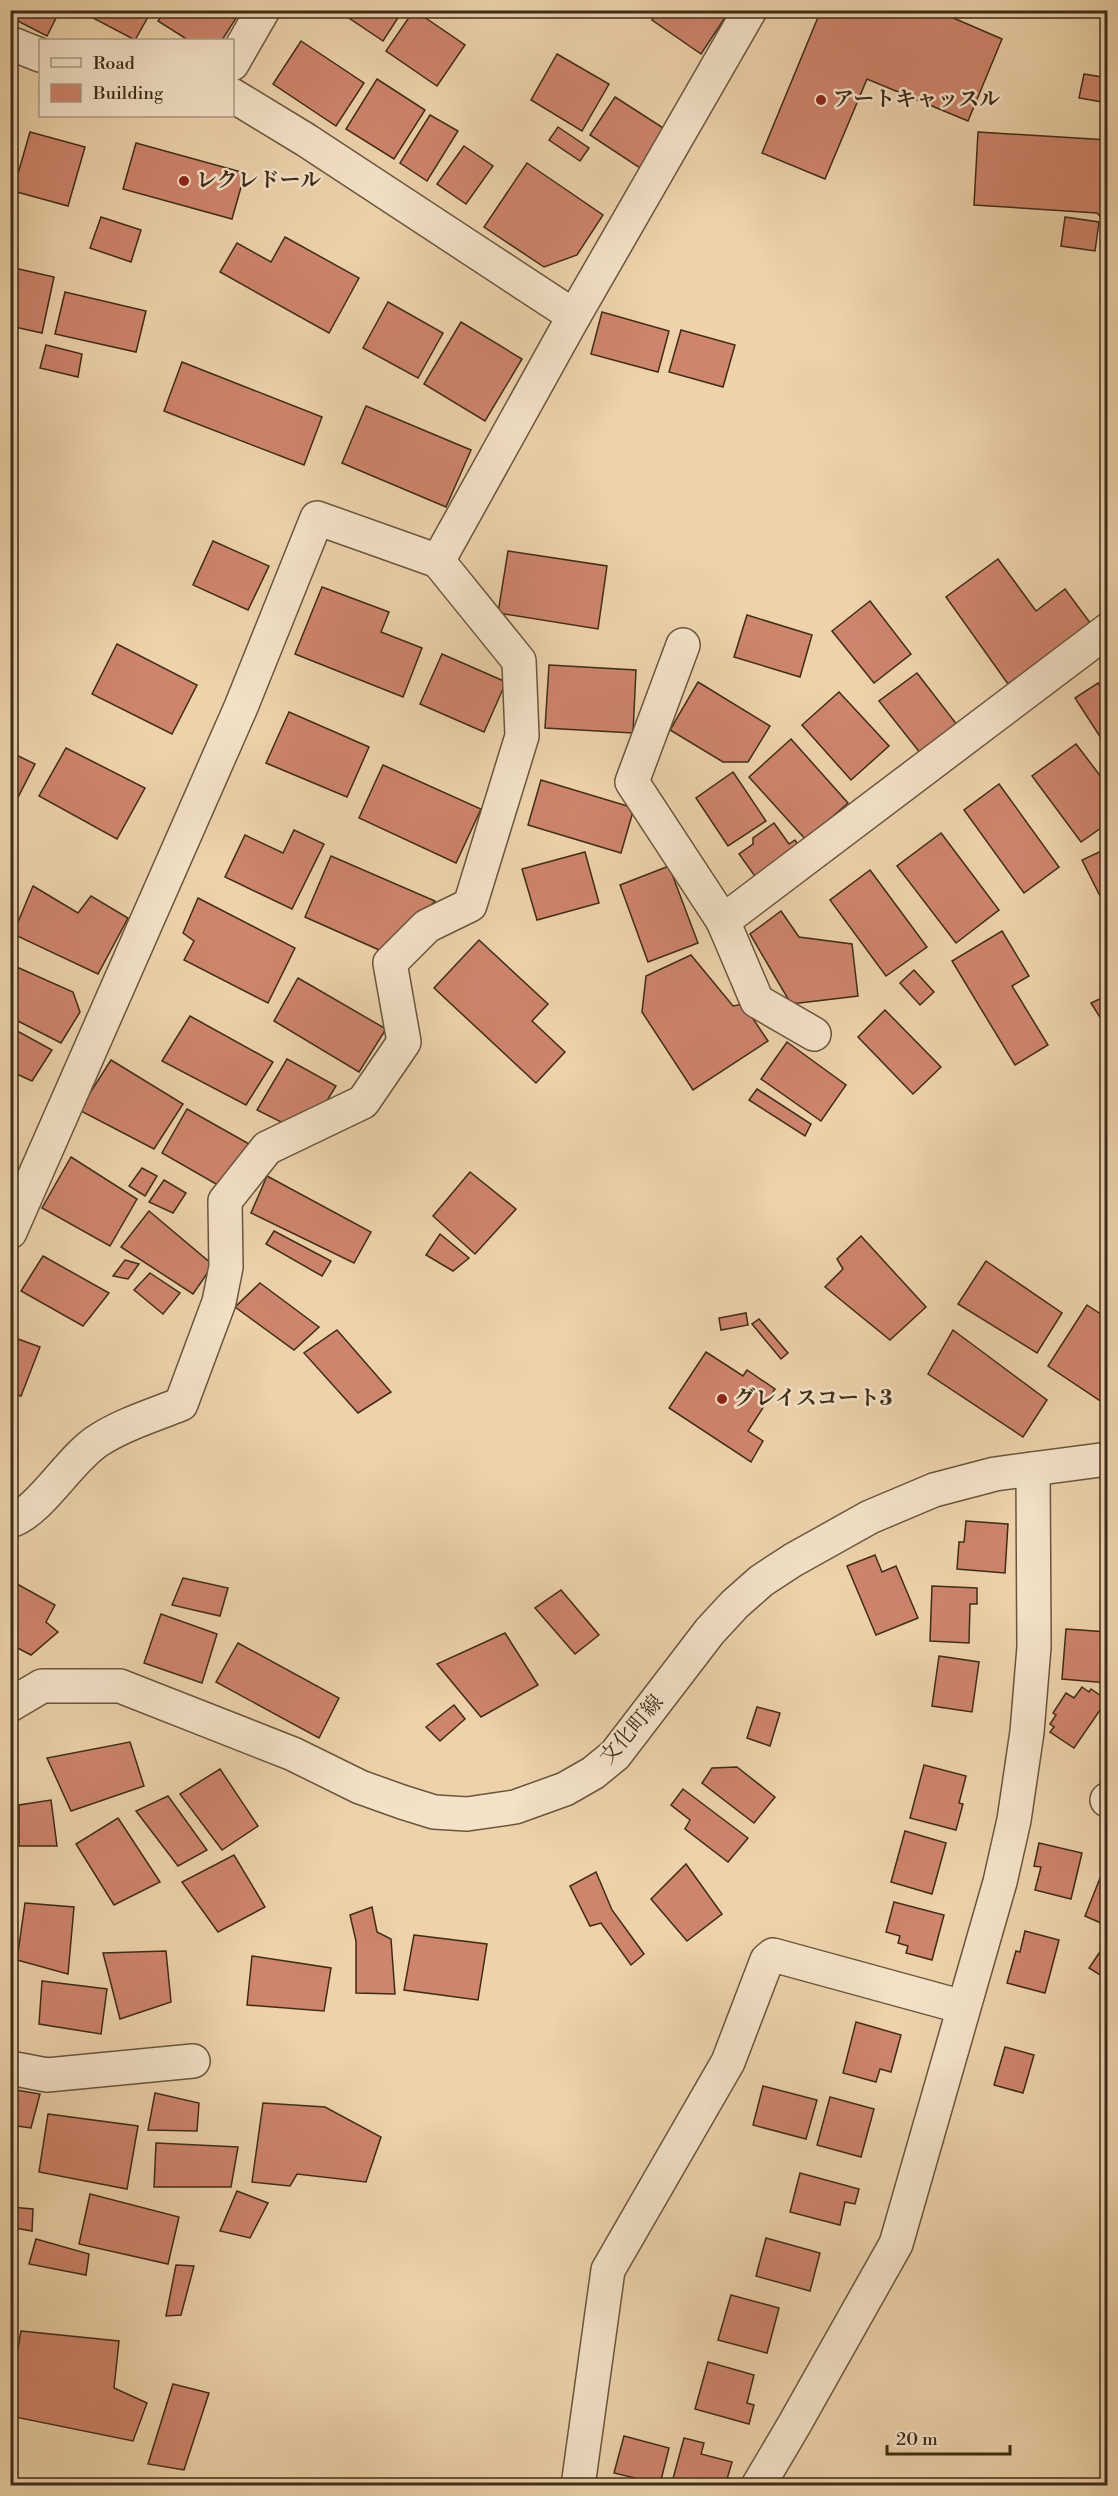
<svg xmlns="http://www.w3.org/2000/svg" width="1118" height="2496" font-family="'Libre Bodoni','Noto Serif JP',serif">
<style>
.building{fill:#cf846c;stroke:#3d2d19;stroke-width:1.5}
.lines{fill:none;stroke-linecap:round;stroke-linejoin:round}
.minor-casing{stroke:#69563d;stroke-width:36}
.minor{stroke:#f3e2c8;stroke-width:33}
.poi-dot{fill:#8f2418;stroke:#f3e2c8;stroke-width:2}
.labels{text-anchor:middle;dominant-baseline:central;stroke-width:5;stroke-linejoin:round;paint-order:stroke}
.poi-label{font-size:21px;font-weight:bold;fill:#3d2d19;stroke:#f3e2c8;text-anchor:start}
.street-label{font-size:21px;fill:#3d2d19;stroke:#f3e2c8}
</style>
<rect width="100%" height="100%" fill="#edd2aa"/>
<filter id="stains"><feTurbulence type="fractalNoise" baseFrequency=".00333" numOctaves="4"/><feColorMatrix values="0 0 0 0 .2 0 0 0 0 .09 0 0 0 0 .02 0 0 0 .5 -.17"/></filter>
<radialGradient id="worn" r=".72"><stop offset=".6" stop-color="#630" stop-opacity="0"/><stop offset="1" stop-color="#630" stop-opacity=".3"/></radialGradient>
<g class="building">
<path d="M10,10H60L47,36L10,17Z"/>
<path d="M97,10H152L135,40L93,18Z"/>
<path d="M165,10H239L240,12L222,40H188L158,21Z"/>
<path d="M337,10H403L383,41Z"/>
<path d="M414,10L465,45L437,86L386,51Z"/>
<path d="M658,10H730L701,54L652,20Z"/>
<path d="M821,10H935L1002,39L968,121L867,79L825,179L762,153Z"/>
<path d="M301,41L364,83L336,126L273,84Z"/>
<path d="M557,54L609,84L582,131L531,100Z"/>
<path d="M1084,74L1108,78V103L1079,98Z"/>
<path d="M377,79L425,110L394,159L346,129Z"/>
<path d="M615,97L668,131L643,170L590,135Z"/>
<path d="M430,115L458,131L427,181L400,163Z"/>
<path d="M558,127L589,148L580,161L549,140Z"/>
<path d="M30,132L85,147L68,206L13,191Z"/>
<path d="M978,132L1108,140V225L1097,213L974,205Z"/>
<path d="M136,143L245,173L232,219L123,189Z"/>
<path d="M464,146L493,166L466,204L437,184Z"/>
<path d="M527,163L603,215L577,255L544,267L484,227Z"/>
<path d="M101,217L141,230L131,262L90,248Z"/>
<path d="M1065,217L1099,222L1095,251L1061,246Z"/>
<path d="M285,237L359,278L329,333L220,272L237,243L271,262Z"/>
<path d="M10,267L54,277L42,333L10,326Z"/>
<path d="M65,292L146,311L136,352L55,334Z"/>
<path d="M388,302L443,333L418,378L363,348Z"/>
<path d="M602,312L669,331L658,372L591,354Z"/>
<path d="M461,322L522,359L485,421L424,384Z"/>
<path d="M681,330L735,345L723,387L669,372Z"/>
<path d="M46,345L82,354L78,377L40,368Z"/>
<path d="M182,362L322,417L304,465L164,411Z"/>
<path d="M366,406L471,450L446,507L342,463Z"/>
<path d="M213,541L269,566L248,610L193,585Z"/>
<path d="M508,551L607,566L598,629L498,613Z"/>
<path d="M998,559L1036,611L1065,589L1091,624L1008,684L946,597Z"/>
<path d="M322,587L389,612L381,632L422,648L403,697L295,654Z"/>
<path d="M870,601L911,654L874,683L832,631Z"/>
<path d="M747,615L812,635L800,677L734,657Z"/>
<path d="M117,644L197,685L172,734L92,694Z"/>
<path d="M442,654L506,682L484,732L420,704Z"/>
<path d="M549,665L636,670L633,733L545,728Z"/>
<path d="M917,673L958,726L921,754L879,701Z"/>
<path d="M698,682L770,726L748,762H723L670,730Z"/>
<path d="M1098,683L1108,698V749L1075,698Z"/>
<path d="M839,692L889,746L851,780L802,725Z"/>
<path d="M289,712L369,747L347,797L266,763Z"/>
<path d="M791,739L848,803L806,840L749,777Z"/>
<path d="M1076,744L1108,786V823L1081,842L1032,776Z"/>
<path d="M66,748L145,788L117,839L39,796Z"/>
<path d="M10,752L35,764L12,809H10Z"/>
<path d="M383,765L481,809L456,863L359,818Z"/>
<path d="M733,772L766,821L728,846L696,798Z"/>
<path d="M541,780L634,808L621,853L528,825Z"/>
<path d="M999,784L1059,867L1024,893L964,810Z"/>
<path d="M774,823L789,844L795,840L805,855L762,886L739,854L753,844V838Z"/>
<path d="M294,830L324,844L292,909L225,877L245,835L283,853Z"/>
<path d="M941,833L999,910L956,943L897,866Z"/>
<path d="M1108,848V912L1082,860Z"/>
<path d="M585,852L599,903L537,920L522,869Z"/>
<path d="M331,856L435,901L386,953L305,917Z"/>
<path d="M669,866L698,943L648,962L620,885Z"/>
<path d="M870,870L927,947L886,976L830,900Z"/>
<path d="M33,886L78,913L91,896L128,918L98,974L13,934Z"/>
<path d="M198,898L295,948L268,1003L184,960L194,941L183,933Z"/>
<path d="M781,911L799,937L852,944L858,996L791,1004L750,934Z"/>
<path d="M1002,931L1029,976L1012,986L1048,1045L1015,1065L952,961Z"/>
<path d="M479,940L548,1004L532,1021L565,1052L536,1083L434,988Z"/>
<path d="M691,955L733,1006L743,1004L768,1041L693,1090L642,1012L646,976Z"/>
<path d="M10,964L73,992L80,1012L61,1043L10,1017Z"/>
<path d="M914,970L934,992L920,1005L900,983Z"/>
<path d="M298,978L386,1029L359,1072L274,1021Z"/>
<path d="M1108,995V1030L1091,1003Z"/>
<path d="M885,1010L941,1067L913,1094L858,1037Z"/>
<path d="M190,1016L273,1062L246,1105L162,1061Z"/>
<path d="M10,1027L52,1050L32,1081L10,1071Z"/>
<path d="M787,1042L846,1085L821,1121L761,1079Z"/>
<path d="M287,1059L336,1086L320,1112L291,1127L257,1110Z"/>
<path d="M111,1060L183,1104L154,1149L79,1110Z"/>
<path d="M757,1089L811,1124L805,1136L749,1100Z"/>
<path d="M187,1109L251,1145L223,1188L162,1153Z"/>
<path d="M71,1157L137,1199L110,1246L42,1208Z"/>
<path d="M142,1168L157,1176L145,1196L129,1186Z"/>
<path d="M470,1172L516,1209L475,1254L433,1216Z"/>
<path d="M267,1176L371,1232L354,1263L251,1213Z"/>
<path d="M164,1180L186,1193L173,1213L149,1202Z"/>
<path d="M149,1211L213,1265L193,1294L121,1247Z"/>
<path d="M274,1231L331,1261L322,1276L266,1244Z"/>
<path d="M440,1234L469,1258L453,1271L426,1255Z"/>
<path d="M861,1236L926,1307L890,1340L825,1287L843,1269L837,1259Z"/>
<path d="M43,1256L109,1293L83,1326L21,1291Z"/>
<path d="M125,1260L139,1264L128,1279L113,1276Z"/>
<path d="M986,1261L1062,1313L1037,1353L958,1304Z"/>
<path d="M150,1273L180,1293L163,1314L134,1290Z"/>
<path d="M260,1283L319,1327L294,1350L235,1307Z"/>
<path d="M1087,1305L1108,1319V1406L1048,1366Z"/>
<path d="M746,1313L748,1325L721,1330L719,1318Z"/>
<path d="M759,1319L788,1353L781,1359L752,1324Z"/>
<path d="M337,1330L391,1392L358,1413L304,1353Z"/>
<path d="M953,1330L1047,1400L1023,1437L928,1374Z"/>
<path d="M10,1336L40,1347L21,1396L10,1393Z"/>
<path d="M706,1352L743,1376L747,1370L775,1389L748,1431L763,1441L751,1462L669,1408Z"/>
<path d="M966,1521L1008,1524L1005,1573L957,1569L959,1542H964Z"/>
<path d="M875,1555L882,1572L896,1566L918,1618L876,1635L847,1566Z"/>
<path d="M183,1578L228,1588L220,1616L172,1605Z"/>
<path d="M10,1580L55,1605L46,1622L58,1632L31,1655L10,1644Z"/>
<path d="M932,1586L977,1588V1604H970L969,1643L930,1641Z"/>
<path d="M561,1590L599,1635L575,1654L535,1608Z"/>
<path d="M161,1614L217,1634L202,1683L144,1663Z"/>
<path d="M1066,1629L1108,1632V1683L1062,1679Z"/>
<path d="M505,1633L538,1685L481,1717L437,1664Z"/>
<path d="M238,1643L339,1698L319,1738L216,1682Z"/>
<path d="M939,1656L979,1662L972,1712L932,1706Z"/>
<path d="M1082,1687L1089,1692L1091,1689L1107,1700L1074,1748L1050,1732L1054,1727L1050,1724L1056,1715L1053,1713L1066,1693L1074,1698Z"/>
<path d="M454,1705L465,1719L440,1741L426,1727Z"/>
<path d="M757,1707L780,1713L770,1746L747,1738Z"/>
<path d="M130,1742L144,1786L71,1811L47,1758Z"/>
<path d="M924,1765L966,1776L959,1803L963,1804L956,1830L910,1818Z"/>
<path d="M737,1767L775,1797L754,1823L702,1783L712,1768Z"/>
<path d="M220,1769L258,1826L222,1850L180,1794Z"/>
<path d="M683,1789L748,1838L728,1862L685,1829L690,1820L671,1805Z"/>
<path d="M168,1796L207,1850L178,1866L136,1811Z"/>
<path d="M51,1800L57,1846H19V1805Z"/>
<path d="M118,1818L160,1882L114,1905L76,1844Z"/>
<path d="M905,1831L946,1843L932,1894L891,1882Z"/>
<path d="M1039,1843L1082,1853L1071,1899L1035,1890L1041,1867L1034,1866Z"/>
<path d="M234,1855L265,1907L218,1932L182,1882Z"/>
<path d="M1106,1863H1108V1926L1085,1916Z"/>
<path d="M686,1864L722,1914L687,1941L651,1899Z"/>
<path d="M596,1872L612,1910L644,1954L631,1965L601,1923L590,1926L570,1886Z"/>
<path d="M894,1902L944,1915L932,1960L906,1953L908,1946L898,1943L900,1936L886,1932Z"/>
<path d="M25,1903L74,1907L68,1974L17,1960Z"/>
<path d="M372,1907L377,1932L391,1939L395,1994L356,1993V1941L350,1915Z"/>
<path d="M1025,1931L1059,1940L1045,1993L1007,1983L1016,1951L1020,1952Z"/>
<path d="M414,1935L487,1944L478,2000L404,1990Z"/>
<path d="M1108,1940V1980L1089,1968Z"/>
<path d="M166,1951L171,2002L120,2019L103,1953Z"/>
<path d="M252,1956L331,1968L324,2011L247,2005Z"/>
<path d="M42,1981L107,1989L101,2034L39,2024Z"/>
<path d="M856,2022L901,2035L891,2072L880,2069L876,2082L843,2073Z"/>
<path d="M1005,2047L1034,2055L1023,2093L994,2085Z"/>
<path d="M763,2086L817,2100L806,2139L753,2125Z"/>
<path d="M10,2089L40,2094L31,2128L10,2125Z"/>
<path d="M155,2093L199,2103L197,2131L148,2130Z"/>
<path d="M830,2097L874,2109L861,2157L817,2145Z"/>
<path d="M263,2103L325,2107L381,2137L366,2182L297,2174L290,2186L252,2182Z"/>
<path d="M48,2114L138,2126L127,2189L39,2172Z"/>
<path d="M156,2143L238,2147L231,2187H154Z"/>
<path d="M800,2173L859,2189L855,2204L845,2202L840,2225L790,2212Z"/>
<path d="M237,2191L268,2203L250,2238L220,2231Z"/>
<path d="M90,2194L179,2217L168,2264L79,2244Z"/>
<path d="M10,2207L33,2209L32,2231L10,2227Z"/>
<path d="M766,2238L820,2253L810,2291L756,2276Z"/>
<path d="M36,2239L89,2254L86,2275L29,2264Z"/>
<path d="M176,2265L194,2266L181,2315L166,2316Z"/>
<path d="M731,2295L779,2308L767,2353L718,2340Z"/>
<path d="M21,2331L119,2341L114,2388L147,2403L133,2441L10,2416V2394Z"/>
<path d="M708,2362L754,2375L747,2403L754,2405L749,2424L695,2409Z"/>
<path d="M173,2384L209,2393L184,2470L148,2464Z"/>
<path d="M624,2436L669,2448L660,2484L614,2473Z"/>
<path d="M684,2438L704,2443L701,2454L732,2462L725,2486H671Z"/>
<path d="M10,2476L51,2486H10Z"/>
</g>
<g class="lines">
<g class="minor-casing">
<g id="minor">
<path d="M10,43L40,55"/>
<path d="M232,64L263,10"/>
<path d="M232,95L306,140L574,316"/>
<path d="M683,645L632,782L723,921L757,1001L814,1034"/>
<path d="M723,921L1108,630"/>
<path d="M10,1232L241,707L317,518L438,561L574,316L750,10"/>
<path d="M10,1521C39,1513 70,1458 99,1440C124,1424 154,1415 181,1404L219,1302L226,1267L225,1201L267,1148L363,1102L404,1042L390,963L427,926L470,905L522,736L519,661L438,561"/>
<path d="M10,1705L42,1686H120L293,1754L360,1787L402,1802L434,1812L467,1814L515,1807L565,1789L593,1773L615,1755L710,1631L735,1604L761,1581L793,1560L870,1517L934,1490L995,1474L1108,1459"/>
<path d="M1107,1800L1108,1799"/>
<path d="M10,2068L47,2075L193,2061"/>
<path d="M578,2486L608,2270L728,2062L767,1960L773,1955L963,2007"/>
<path d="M758,2486L794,2425L896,2244L1000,1882L1014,1820L1027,1732L1034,1647L1033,1469"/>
</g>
</g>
<use href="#minor" class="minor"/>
</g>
<g class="poi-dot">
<circle cx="821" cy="100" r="6"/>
<circle cx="184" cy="181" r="6"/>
<circle cx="722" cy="1399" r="6"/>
</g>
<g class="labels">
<g class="poi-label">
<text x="833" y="100">アートキャッスル</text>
<text x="196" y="181">レクレドール</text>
<text x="734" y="1399">グレイスコート3</text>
</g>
<g class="street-label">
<text transform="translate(632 1730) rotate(-49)">文化町線</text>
</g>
</g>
<rect width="1118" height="2496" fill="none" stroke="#edd2aa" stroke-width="36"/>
<rect x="12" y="12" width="1094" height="2472" fill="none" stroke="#3d2d19" stroke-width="3"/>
<rect x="18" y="18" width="1082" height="2460" fill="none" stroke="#3d2d19" stroke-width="1.5"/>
<rect x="39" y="39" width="195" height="78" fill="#f3e2c8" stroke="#aa9a82" stroke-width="1.5"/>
<rect x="51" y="58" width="30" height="9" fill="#f3e2c8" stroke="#aa9a82" stroke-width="1.5"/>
<text x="93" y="69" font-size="18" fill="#3d2d19">Road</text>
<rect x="51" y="84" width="30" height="18" fill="#cf846c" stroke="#aa9a82" stroke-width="1.5"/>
<text x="93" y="99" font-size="18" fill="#3d2d19">Building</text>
<path d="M887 2445v9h123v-9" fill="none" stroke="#3d2d19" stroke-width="3"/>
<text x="896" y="2445" font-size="18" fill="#3d2d19" stroke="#f3e2c8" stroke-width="4.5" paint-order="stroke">20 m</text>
<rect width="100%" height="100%" filter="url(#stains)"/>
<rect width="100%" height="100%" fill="url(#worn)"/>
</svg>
